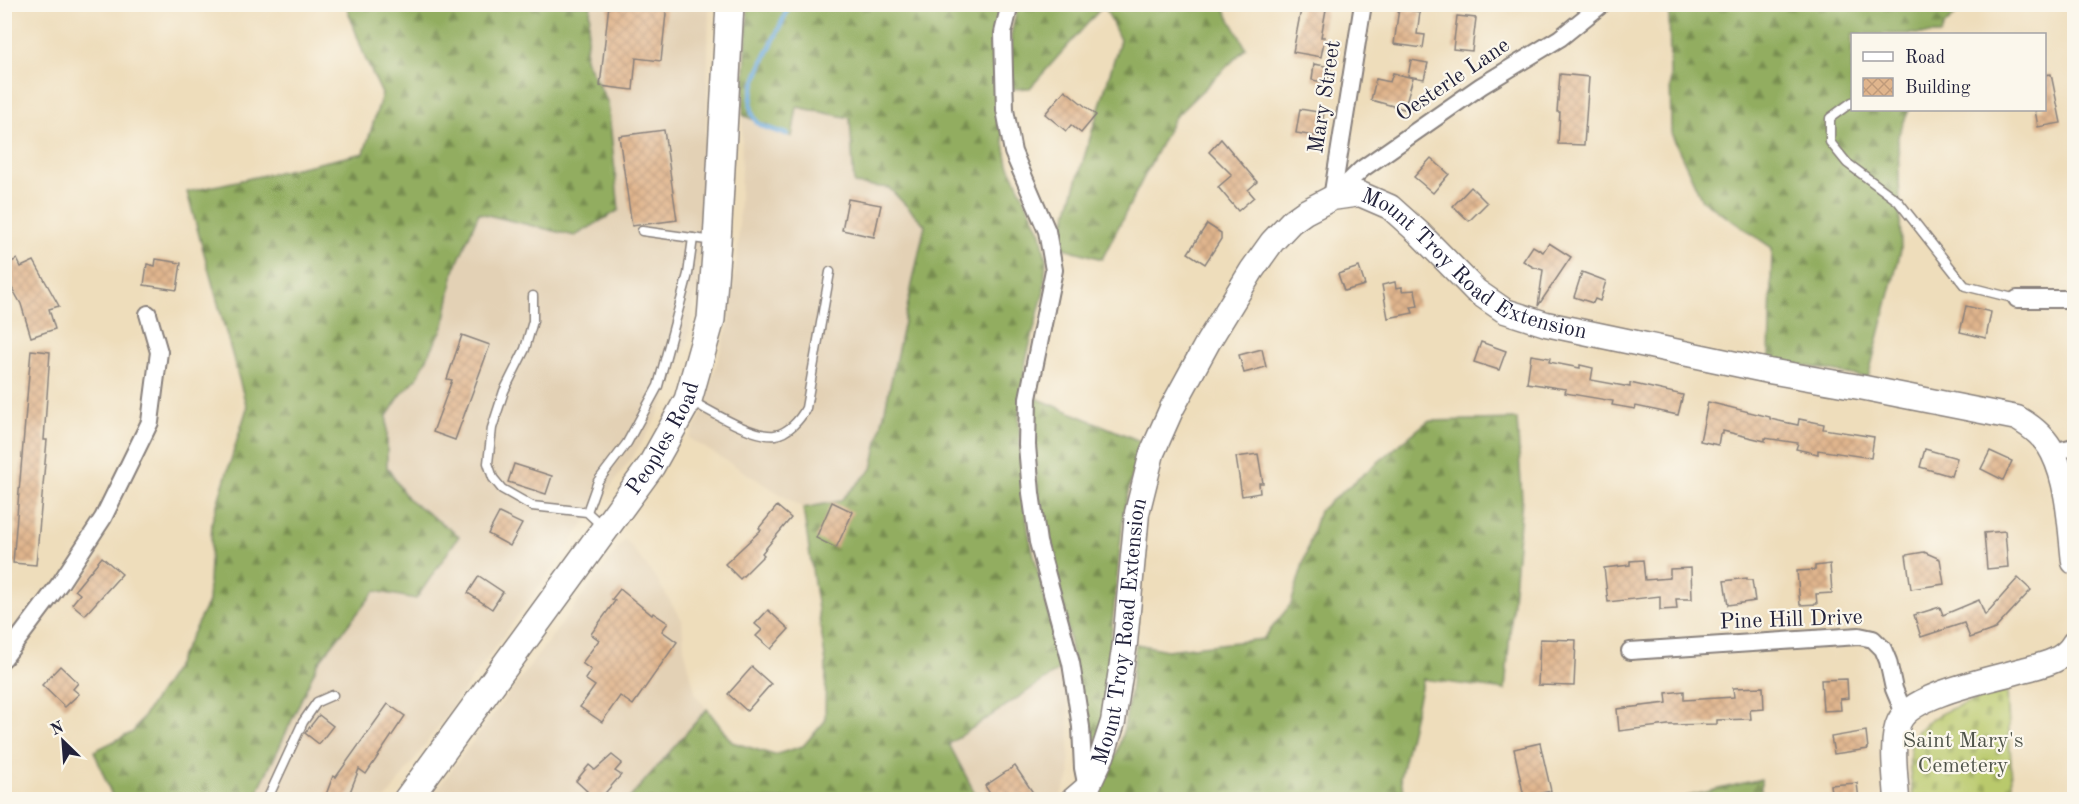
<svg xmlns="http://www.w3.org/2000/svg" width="2079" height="804" font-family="'Old Standard TT',serif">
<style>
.built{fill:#e3d1b5}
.forest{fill:url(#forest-firs);stroke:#5a684e;stroke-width:1.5}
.cemetery{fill:url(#cemetery-stones);stroke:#6e7654;stroke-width:1.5}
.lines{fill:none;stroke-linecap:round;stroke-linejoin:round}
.stream{stroke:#6caade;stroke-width:5}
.building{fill:url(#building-cross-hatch)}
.lane-casing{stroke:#88807b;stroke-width:11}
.street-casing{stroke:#88807b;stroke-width:20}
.secondary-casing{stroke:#88807b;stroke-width:27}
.primary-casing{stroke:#88807b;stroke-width:30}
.lane{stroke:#fff;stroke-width:8}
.street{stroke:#fff;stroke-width:16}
.secondary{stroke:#fff;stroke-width:24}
.primary{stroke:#fff;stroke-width:27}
.labels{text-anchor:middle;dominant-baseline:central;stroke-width:4.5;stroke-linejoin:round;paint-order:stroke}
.street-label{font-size:22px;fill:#22223b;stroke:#fbf7ec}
.park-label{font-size:22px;fill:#4f544a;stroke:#fbf7ec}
</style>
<defs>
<pattern id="forest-firs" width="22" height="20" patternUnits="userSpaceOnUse" patternTransform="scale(1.5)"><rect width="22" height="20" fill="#92ad60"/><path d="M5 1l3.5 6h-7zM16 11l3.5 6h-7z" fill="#778c50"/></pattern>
<pattern id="cemetery-stones" width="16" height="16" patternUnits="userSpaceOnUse" patternTransform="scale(1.5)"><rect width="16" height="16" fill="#b9c96c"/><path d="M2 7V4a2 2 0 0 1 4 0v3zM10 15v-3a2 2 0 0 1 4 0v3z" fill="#9fac5e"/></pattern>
<pattern id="building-cross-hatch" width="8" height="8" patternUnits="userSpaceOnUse" patternTransform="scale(1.5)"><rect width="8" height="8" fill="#e0b58d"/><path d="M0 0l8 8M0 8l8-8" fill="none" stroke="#c09b7b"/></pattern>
</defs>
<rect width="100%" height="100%" fill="#fbf7ec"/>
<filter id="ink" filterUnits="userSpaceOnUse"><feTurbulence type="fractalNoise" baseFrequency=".0167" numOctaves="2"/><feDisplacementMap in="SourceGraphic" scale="12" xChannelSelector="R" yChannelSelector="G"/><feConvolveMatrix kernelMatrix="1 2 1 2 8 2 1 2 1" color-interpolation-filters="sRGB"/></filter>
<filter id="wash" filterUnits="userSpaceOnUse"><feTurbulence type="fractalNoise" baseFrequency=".008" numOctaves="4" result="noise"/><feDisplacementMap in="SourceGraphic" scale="24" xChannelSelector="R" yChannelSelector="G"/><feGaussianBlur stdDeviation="1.35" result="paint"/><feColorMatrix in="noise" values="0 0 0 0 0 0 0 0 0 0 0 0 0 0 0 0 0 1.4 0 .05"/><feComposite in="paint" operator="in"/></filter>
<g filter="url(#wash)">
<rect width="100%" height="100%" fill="#edb"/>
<g class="built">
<path d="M591,5H709L707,104L698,283L688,339L671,386L656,419L635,453L386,799L257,800L260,786L279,748L318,663L375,591L459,536L407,498L386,467L387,416L400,396L417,378L444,325L454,271L480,212L575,236L608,104L585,59Z"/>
<path d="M796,106L850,118L854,184L889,188L925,225L872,469L840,501L803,508L689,438L700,417L729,323L738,249L743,115L792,137Z"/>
<path d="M625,539L655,577L682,620L684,648L696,695L707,709L628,799L429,800Z"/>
<path d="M1062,668L1068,697L1070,776L1060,797L1056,799H978L949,744Z"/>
</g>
<g class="forest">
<path d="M1842,4L1863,7L1866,4L1965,5L1944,26L1941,34H1852V110H1909L1898,136L1901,250L1868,378L1769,359L1772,248L1702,200L1671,133L1669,5Z"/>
<path d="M346,5H591L585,59L608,103L619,210L575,236L479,213L454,271L444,325L417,378L400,396L387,416V467L407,498L459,536L416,599L375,591L318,663L279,748L260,786L257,799H110L112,796L94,751L133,732L173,672L208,602L212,521L247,408L187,192L364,153L382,94L365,58Z"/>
<path d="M748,5H1004L1003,138L1008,164L1041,233L1046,259L1044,291L1026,360L1019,415L1022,484L1029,535L1062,668L949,744L978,799L628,800L707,709L732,742L774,755L803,746L825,721L826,664L803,508L840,501L872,469L925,225L889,188L854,184L850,118L797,107L792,137L743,115Z"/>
<path d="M1018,5H1222L1246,48L1174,118L1102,259L1057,246L1120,40L1104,5L1030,88L1011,89V35Z"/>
<path d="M1036,398L1140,441L1124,510L1102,723L1090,758L1063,605L1047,540L1038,491L1035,452Z"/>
<path d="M1517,419L1522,499L1505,690L1423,679L1400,778L1407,799L1090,800C1127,758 1129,696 1136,644L1167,650L1263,639L1291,604L1319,511L1428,421Z"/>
<path d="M1761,779V799H1677Z"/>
</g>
<path class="cemetery" d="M2007,691L2013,799H1913C1912,781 1906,756 1913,739C1926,710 1979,700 2007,691Z"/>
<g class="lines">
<path class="stream" d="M787,134C778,131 764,129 757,122C734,97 783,31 789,4"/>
</g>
<g id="blocks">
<g class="building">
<path d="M609,4H667L661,61L636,58L633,90L600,86Z"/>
<path d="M1302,4H1327L1321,37H1325L1321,57L1293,52Z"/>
<path d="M1399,8L1420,12L1417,34L1425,35L1423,48L1394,44Z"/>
<path d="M1457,16L1476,18L1472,51L1453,49Z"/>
<path d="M1411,60L1428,63L1424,79L1408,76Z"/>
<path d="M1314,64L1331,67L1328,83L1312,80Z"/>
<path d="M1393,73L1413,78L1404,109L1371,100L1376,79L1390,82Z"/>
<path d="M1560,74L1589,77L1584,145L1558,144L1560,112H1557Z"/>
<path d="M2051,74L2061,123L2038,127L2035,110H2044V75Z"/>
<path d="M1065,90L1096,115L1081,133L1071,125L1066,131L1045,114Z"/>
<path d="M1300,109L1324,113L1320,137L1296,133Z"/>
<path d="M664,130L677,220L632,226L619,136Z"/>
<path d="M1221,139L1257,182L1248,190L1254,197L1238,211L1218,187L1232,175L1209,152Z"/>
<path d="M1431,158L1449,174L1433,193L1414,177Z"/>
<path d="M1471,187L1487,203L1469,221L1453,206Z"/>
<path d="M848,199L881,205L874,237L842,230Z"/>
<path d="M1207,224L1221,233V239L1205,264L1188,253Z"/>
<path d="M1549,243L1571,257L1538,306L1543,270L1533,267L1523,261L1533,246L1543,252Z"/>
<path d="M17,259L21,267L34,261L59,306L49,309L55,329L31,337L21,304L4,274V266Z"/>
<path d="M156,259L181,263L177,290L144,285L147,264L155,266Z"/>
<path d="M1359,267L1365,285L1344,291L1338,274Z"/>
<path d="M1582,272L1606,281L1600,301L1595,299L1593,303L1574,297Z"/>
<path d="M1395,282L1396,288L1402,287V291L1415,290L1418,306L1411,307L1413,313L1388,318L1382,285Z"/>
<path d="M1966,306L1991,312L1986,338L1960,332Z"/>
<path d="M462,335L490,345L455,440L433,432L452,380L447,379Z"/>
<path d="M1481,342L1506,351L1499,370L1474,362Z"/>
<path d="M1262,349L1266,367L1244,373L1239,355Z"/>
<path d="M31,350L50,352L44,440H47L36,565L13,563Z"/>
<path d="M1531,355L1550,358L1549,362L1580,368V365L1593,368L1591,380L1630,387V383L1683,395L1678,415L1636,406L1635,409L1612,405L1613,401L1565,393L1566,389L1527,383Z"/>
<path d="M1708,402L1770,417V419L1798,425L1799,419L1824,424L1823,429L1874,437L1871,458L1818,450V454L1796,449L1798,443L1765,438V441L1723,431V434H1720L1718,445L1700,441Z"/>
<path d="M1925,449L1957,458L1951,476L1920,467Z"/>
<path d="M1990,451L2012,461L2003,480L1981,469Z"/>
<path d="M1258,454L1263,483H1259L1260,493L1242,496L1236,457Z"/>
<path d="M514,464L552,476L546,494L508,482Z"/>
<path d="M832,502L853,512L836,548L816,538Z"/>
<path d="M777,506L791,518L762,553L764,555L740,579L725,564L761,530L759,528Z"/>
<path d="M499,513L522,524L510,546L488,534Z"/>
<path d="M2005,531L2008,567L1987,569L1984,533Z"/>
<path d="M1924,552L1940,559L1944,584L1911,589L1906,555Z"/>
<path d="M102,557L122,574L85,615L72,604L80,594L75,590Z"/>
<path d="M1643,560L1645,580L1670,578V569L1691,568L1692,599H1676L1677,609L1660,610V596L1608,602L1604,568L1630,565V561Z"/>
<path d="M1830,564L1832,593L1816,594L1817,604L1800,605L1797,571L1815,570V566Z"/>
<path d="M479,576L503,592L492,609L468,593Z"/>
<path d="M1747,578V580H1752L1755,601L1728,605L1724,581Z"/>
<path d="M2018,578L2031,590L1995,629L1970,638L1964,623L1921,637L1914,615L1940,607L1943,615L1979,600L1985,615Z"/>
<path d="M620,589L652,615L653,613L668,623L662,631L677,642L633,705L620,696L602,722L580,707L595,686L585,679L591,670L582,663L599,640L591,634L615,601L612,599Z"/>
<path d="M768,610L789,629L771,649L756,636L762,630L755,624Z"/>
<path d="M1540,639L1576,640L1574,686L1538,685Z"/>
<path d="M60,666L78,683L73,689L79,694L65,707L42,685Z"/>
<path d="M752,667L771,684L747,711L728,694Z"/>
<path d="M1847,679L1848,698L1840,699L1841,710L1823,711L1821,680Z"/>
<path d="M1763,687L1764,709L1750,710L1751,719L1717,720V724L1668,725L1619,731L1617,709L1667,703L1666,693L1684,691V700L1734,697L1733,688Z"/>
<path d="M388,704L405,716L366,774L359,769L347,800H324L333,776L336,777Z"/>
<path d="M319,715L333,726L319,744L305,733Z"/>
<path d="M1866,731L1868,749L1834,754L1831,737Z"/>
<path d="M1540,743L1551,791L1524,797L1514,749Z"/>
<path d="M612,755L622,763L615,771L621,775L599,800H579L587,791L576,781L589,765L595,770Z"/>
<path d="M1015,766L1038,800H994L985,786Z"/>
<path d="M1857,783L1859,800H1832L1830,785Z"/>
</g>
</g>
</g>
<g filter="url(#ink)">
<use href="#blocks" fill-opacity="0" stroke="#88807b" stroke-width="1.5"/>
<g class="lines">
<g class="lane-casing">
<g id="lane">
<path d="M1852,102L1830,118V142L1847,163L1898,201L1965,286L2017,299"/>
<path d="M642,231L714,241"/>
<path d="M533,296V321L525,349L504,391L492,428L488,463L493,478L502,489L532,506L587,512L602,526"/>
<path d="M691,401C711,411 753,438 775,435C788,433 800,420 806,408L830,272"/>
<path d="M587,512L598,481L627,443L658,386L688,274L693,238"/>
<path d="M267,800L303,722L317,702L333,695"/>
</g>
</g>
<g class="street-casing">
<g id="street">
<path d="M1010,4L1003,33L1005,110L1013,152L1047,231L1054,270L1028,398L1027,445L1031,493L1038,542L1071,663L1081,727L1083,768L1087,788"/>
<path d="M1332,198L1362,169L1481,86L1560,38L1602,4"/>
<path d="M1332,198L1363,4"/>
<path d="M2017,299H2074"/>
<path d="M2053,452L2074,447"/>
<path d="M1630,651L1859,636L1873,639L1883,649L1888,661L1894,689L1904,713"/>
<path d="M4,658L61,582L103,518L150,422L159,352L148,314"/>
</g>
</g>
<g class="secondary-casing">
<g id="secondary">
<path id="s1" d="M1073,800L1087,788L1102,756L1113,722L1125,643L1137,513L1152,453L1172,408L1208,342L1252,270L1272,242L1291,222L1305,212L1332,198L1360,194L1390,207L1419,233L1476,291L1505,311L1546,324L1769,371L1865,388L2017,418C2031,426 2046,438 2053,453C2069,485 2070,527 2074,562"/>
<path d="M1897,800C1896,778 1890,741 1899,722C1911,694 1994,679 2023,670C2042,665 2064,661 2074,643"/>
</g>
</g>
<g class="primary-casing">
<g id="primary">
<path id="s2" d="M407,800L651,466L688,400L711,319L717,241L730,4"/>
</g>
</g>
<use href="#lane" class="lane"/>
<use href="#street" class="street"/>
<use href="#secondary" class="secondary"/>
<use href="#primary" class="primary"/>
</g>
</g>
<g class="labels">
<g class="street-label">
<text transform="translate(1453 80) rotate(-34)">Oesterle Lane</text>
<text transform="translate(1325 97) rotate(-81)">Mary Street</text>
<text stroke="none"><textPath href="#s1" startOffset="846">Mount Troy Road Extension</textPath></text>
<text stroke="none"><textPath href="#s2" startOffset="444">Peoples Road</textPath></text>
<text transform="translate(1791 620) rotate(-2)">Pine Hill Drive</text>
<text stroke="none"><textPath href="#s1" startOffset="180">Mount Troy Road Extension</textPath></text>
</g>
<g class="park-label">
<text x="1963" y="741">Saint Mary's<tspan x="1963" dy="25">Cemetery</tspan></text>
</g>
</g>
<rect width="2079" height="804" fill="none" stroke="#fbf7ec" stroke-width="24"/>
<rect x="1851" y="33" width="195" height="78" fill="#fbf7ec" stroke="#a4a2a5" stroke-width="1.5"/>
<rect x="1863" y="52" width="30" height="9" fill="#ffffff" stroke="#a4a2a5" stroke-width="1.5"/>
<text x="1905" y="63" font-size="18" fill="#22223b">Road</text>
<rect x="1863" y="78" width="30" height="18" fill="url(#building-cross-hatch)" stroke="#a4a2a5" stroke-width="1.5"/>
<text x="1905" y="93" font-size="18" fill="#22223b">Building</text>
<g transform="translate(63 741) rotate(335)" stroke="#fbf7ec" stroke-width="4.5" paint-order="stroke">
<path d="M0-4.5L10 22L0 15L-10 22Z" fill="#22223b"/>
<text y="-9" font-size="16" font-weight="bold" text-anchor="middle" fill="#22223b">N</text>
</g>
</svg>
